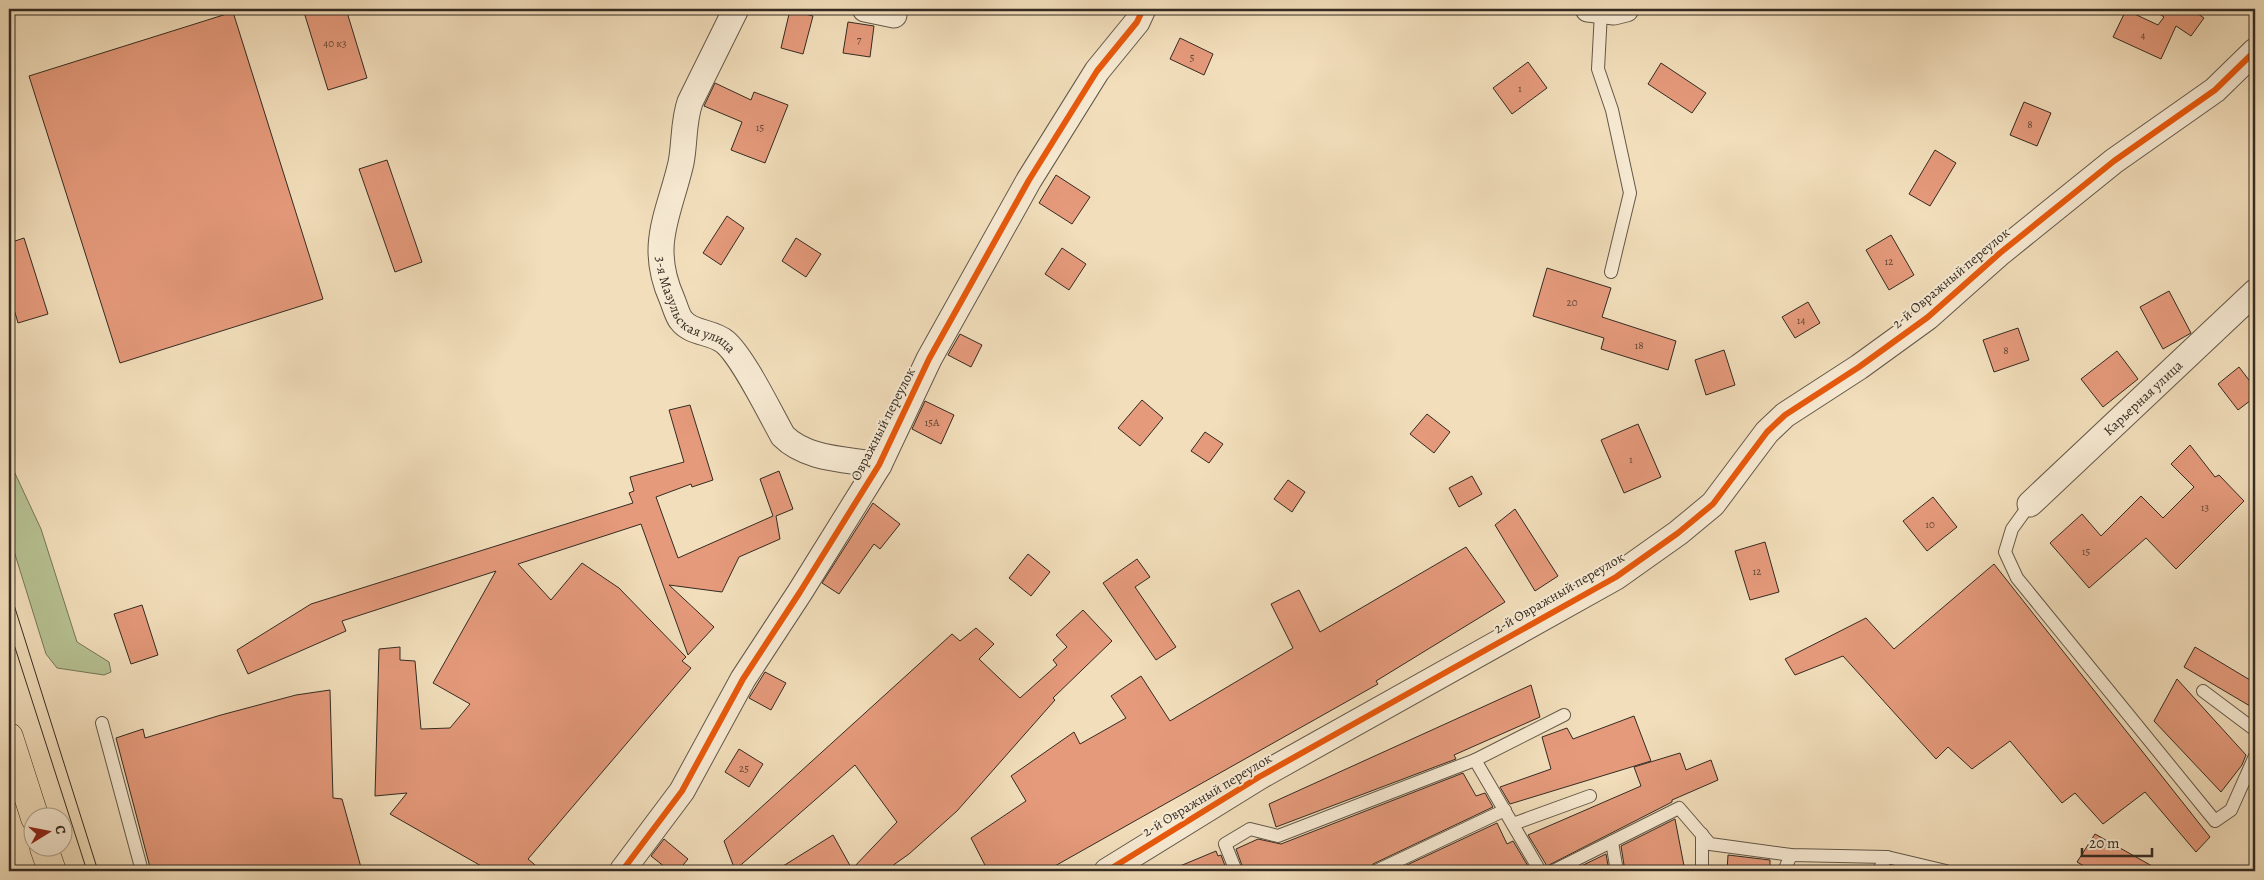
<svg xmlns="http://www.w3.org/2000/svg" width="2264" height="880" font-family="Alegreya,serif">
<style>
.green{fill:#b7c293;stroke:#76765a}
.building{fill:#e59a7b;stroke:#342b22}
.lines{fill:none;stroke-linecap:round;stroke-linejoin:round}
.lane-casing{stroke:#645848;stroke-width:14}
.street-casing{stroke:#645848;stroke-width:27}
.primary-casing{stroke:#342b22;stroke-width:29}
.lane{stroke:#f7ead3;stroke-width:12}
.street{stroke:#f7ead3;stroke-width:25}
.primary{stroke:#f2debb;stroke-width:28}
.tram{stroke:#342b22;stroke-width:1}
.cycleway-casing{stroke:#f7ead3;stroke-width:9}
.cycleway{stroke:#e8590c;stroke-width:6}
.labels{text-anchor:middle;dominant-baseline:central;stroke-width:4;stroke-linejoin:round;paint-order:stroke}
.number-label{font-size:11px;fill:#604738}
.street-label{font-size:14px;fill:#342b22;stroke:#f7ead3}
</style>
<rect width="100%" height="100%" fill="#f2debb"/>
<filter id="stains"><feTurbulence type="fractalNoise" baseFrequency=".004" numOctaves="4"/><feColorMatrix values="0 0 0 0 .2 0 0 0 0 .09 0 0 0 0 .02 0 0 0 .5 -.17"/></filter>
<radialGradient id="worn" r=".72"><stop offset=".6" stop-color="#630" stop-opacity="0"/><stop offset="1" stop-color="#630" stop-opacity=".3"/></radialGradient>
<path class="green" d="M9,468L13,469L41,529L77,642L109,662L111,672L104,675L57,668L46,654L9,535Z"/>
<g class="building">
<path d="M303,9H346L367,78L328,90Z"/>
<path d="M2152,9H2191L2204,18L2191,36L2176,26L2161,59L2113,37L2126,10L2158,25L2164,17Z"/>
<path d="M790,10L813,16L803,54L781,48Z"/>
<path d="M233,12L323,299L120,363L29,76Z"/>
<path d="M848,22L874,26L870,57L843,53Z"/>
<path d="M1180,38L1213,54L1204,75L1170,59Z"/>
<path d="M1528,62L1547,88L1512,114L1493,88Z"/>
<path d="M1661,63L1706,93L1692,113L1648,84Z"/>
<path d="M715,83L751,100L754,92L788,105L765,163L731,150L742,122L704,106Z"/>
<path d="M2024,102L2051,113L2037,146L2010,135Z"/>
<path d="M1935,150L1956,163L1930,206L1909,194Z"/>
<path d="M387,160L422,262L395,272L359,169Z"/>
<path d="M1056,175L1090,197L1072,224L1039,203Z"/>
<path d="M727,216L744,228L721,265L703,253Z"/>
<path d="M1891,235L1914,275L1889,290L1866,250Z"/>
<path d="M24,238L48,314L18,323L9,292V243Z"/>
<path d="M796,238L821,254L806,277L782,261Z"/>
<path d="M1062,248L1086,264L1069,290L1045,274Z"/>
<path d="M1547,268L1611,288L1602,317L1676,341L1668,370L1601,349L1604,338L1533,316Z"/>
<path d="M2169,291L2191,333L2163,349L2140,307Z"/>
<path d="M1808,302L1820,323L1795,338L1782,317Z"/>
<path d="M2018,328L2029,360L1994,372L1983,340Z"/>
<path d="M960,334L982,345L971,367L948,355Z"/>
<path d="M1724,350L1735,385L1706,395L1695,360Z"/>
<path d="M2117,351L2138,379L2103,407L2081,379Z"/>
<path d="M2239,367L2255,388V397L2238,410L2218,384Z"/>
<path d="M1142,400L1163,418L1140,446L1118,428Z"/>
<path d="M925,401L954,415L941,444L912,429Z"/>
<path d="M690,405L713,480L692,487L691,484L656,497L678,558L773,516L760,479L779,471L793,509L776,516L780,539L739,557L722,592L669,585L714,627L688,655L641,524L518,564L551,600L582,563L619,588L686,657L682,661L691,668L528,859L542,871H490L390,814L407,793L375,796L379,649L400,647V660L415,661L421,729L450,728L470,704L433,683L496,571L342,621L346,631L248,674L237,650L311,604L633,503L629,493L634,491L630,477L684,462L669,410Z"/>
<path d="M1427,414L1450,432L1434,453L1410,434Z"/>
<path d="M1638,424L1661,477L1624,493L1601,440Z"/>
<path d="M1205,432L1223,444L1209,463L1191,451Z"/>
<path d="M2190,445L2215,477L2219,475L2244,501L2176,569L2146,538L2089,588L2050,543L2082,514L2101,536L2141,496L2163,518L2194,487L2171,464Z"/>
<path d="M1472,476L1482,494L1459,507L1449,488Z"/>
<path d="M1288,480L1305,492L1292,512L1274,499Z"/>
<path d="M1933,497L1957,527L1927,551L1903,521Z"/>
<path d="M873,503L900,524L880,549L874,544L839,594L822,583Z"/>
<path d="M1515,509L1558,576L1535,591L1495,525Z"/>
<path d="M1765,542L1779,592L1750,600L1735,551Z"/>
<path d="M1466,547L1505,602L1376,681L1378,684L1046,871H988L971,838L1026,801L1011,776L1074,732L1080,744L1126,718L1111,696L1141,676L1170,721L1293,648L1271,604L1299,590L1320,632Z"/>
<path d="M1028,554L1050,572L1031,596L1009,578Z"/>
<path d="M1137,559L1150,577L1135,587L1176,647L1156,660L1103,583Z"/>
<path d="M1994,564L2210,837L2196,852L2145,792L2103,824L2075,793L2062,803L2010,741L1972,769L1948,747L1936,759L1843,656L1795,675L1785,659L1866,618L1894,649Z"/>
<path d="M142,605L158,655L131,664L114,614Z"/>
<path d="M1083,610L1112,641L1053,698L1055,700L957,811L909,854L885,871H775L833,835L852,869L897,822L855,765L735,870L724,841L952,634L960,641L976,628L994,644L979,659L1020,698L1057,665L1053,660L1067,647L1056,635Z"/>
<path d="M2195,647L2255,683V709L2184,667Z"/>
<path d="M765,672L786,683L771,710L749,698Z"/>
<path d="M2177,679L2246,755L2242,765L2221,792L2154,721Z"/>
<path d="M1531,685L1540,717L1454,755L1456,759L1276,827L1269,804Z"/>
<path d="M330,690L333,798L342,799L362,871H151L116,738L143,729L145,738L221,715L296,695Z"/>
<path d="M1634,716L1651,761L1510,804L1500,787L1551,769L1542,737L1567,728L1573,739Z"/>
<path d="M739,749L763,764L749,787L725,772Z"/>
<path d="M1680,753L1686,770L1711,760L1718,780L1672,800V802L1547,866L1528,835L1641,786L1634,767Z"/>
<path d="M1463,773L1476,796L1485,793L1493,807L1373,864L1368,871H1244L1236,849L1258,839L1281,844Z"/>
<path d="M1675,819L1685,871H1625L1621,846Z"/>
<path d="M1497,823L1507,844L1513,841L1531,871H1394Z"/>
<path d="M2095,834L2161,871H2093L2077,862Z"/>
<path d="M664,839L688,859L678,871H670L651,856Z"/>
<path d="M1216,851L1218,856L1221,855L1227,871H1168Z"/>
<path d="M1606,854L1609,871H1571Z"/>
<path d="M1728,855L1770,860V871H1727Z"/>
</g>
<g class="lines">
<g class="lane-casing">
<g id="lane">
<path d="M1601,12L1598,69L1612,110L1630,193L1611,272"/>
<path d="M2030,504L2012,529L2005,552L2017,578L2215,821L2231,810L2255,756"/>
<path d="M2203,691L2255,730"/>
<path d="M102,723L142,871"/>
<path d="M1513,824L1590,796"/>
<path d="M1702,834V871"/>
<path d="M1612,842L1617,871"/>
<path d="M1236,871L1225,844L1250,829L1278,836L1475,760"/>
<path d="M1376,871L1505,810"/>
<path d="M1540,871L1475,760L1564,715"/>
<path d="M1553,871L1679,808L1710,844L1791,855L1887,857L1946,871"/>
<path d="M1784,871L1791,855"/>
<path d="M1878,871L1887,857"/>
</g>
</g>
<g class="street-casing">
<g id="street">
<path id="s1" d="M736,9L690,102C683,122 685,142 681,163C669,215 648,245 672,299C675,306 677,315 681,320C691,334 712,331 725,342C743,357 770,413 783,436C807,460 847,459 879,465"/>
<path d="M865,9L894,15"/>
<path d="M1588,9L1614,12L1626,9"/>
<path id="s2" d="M2030,504L2255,292"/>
<path d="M622,871L682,791L743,679L800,592L879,465L929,359L1029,180L1097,71L1137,22L1143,9"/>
<path d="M1107,871L1259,777L1616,577L1678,533L1713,504L1767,432L1785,415L1859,367L1928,317L2000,253L2114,161L2215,90L2255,51"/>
</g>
</g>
<g class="primary-casing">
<g id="primary">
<path d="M9,737L35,818"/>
<path d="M44,848L52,871"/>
</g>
</g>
<use href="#lane" class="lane"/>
<use href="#street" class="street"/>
<use href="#primary" class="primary"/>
<g class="tram">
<path d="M9,589L98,871"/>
<path d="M9,629L87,871"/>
</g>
<g class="cycleway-casing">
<g id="cycleway">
<path d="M622,871L682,791L743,679L800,592L879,465L929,359L1029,180L1097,71L1137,22L1143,9"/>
<path d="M1107,871L1259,777L1616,577L1678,533L1713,504L1767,432L1785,415L1859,367L1928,317L2000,253L2114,161L2215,90L2255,51"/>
</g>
</g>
<use href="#cycleway" class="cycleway"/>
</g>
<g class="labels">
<g class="number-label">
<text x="2143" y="35">4</text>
<text x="859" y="39">7</text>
<text x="335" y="43">40 к3</text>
<text x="1192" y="57">5</text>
<text x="1520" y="88">1</text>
<text x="2030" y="124">8</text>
<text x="760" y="127">15</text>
<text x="1889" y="261">12</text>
<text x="1572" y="302">20</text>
<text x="1801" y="320">14</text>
<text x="1639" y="345">18</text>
<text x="2006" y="350">8</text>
<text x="932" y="422">15А</text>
<text x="1631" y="459">1</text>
<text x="2205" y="507">13</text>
<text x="1930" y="524">10</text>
<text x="2086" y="551">15</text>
<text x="1757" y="571">12</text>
<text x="744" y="768">25</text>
</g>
<g class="street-label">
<text transform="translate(1951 278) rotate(-40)">2-й Овражный переулок</text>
<text stroke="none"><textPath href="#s1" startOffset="326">3-я Мазульская улица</textPath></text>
<text stroke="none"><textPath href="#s2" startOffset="155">Карьерная улица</textPath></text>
<text transform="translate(883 424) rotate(-63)">Овражный переулок</text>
<text transform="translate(1559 593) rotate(-30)">2-й Овражный переулок</text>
<text transform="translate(1207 795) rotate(-31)">2-й Овражный переулок</text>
</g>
</g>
<rect width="2264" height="880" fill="none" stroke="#f2debb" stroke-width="30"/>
<rect x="10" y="10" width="2244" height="860" fill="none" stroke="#342b22" stroke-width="2.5"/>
<rect x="15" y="15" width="2234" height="850" fill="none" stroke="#342b22"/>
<g transform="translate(48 832) rotate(80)"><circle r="24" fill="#f7ead3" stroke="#a99e8c"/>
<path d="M0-4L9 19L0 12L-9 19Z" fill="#8f2418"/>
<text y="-8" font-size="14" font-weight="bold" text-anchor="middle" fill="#342b22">С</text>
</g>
<path d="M2082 848v8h70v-8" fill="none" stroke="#342b22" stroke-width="2.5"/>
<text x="2089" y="848" font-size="15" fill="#342b22" stroke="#f7ead3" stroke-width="4" paint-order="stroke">20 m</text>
<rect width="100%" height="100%" filter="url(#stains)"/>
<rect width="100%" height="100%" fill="url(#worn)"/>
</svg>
